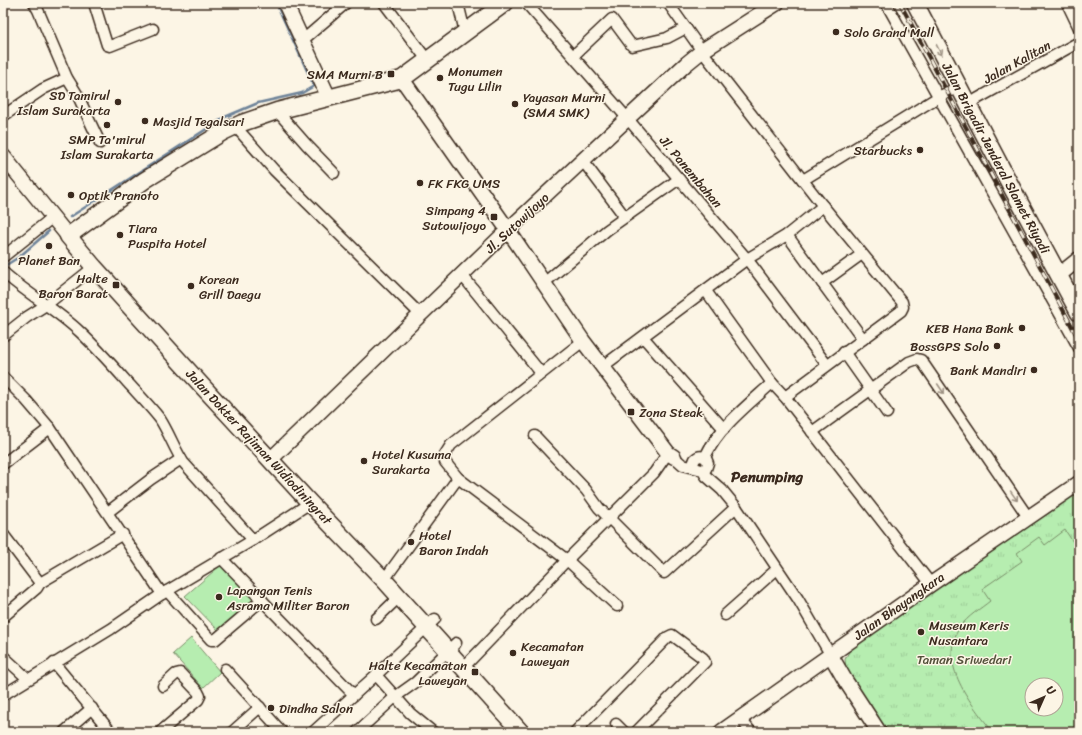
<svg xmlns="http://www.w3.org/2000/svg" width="1082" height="735" font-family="Sriracha,sans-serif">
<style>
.grass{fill:url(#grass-tufts);stroke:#788c67;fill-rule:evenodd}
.garden{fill:#b6edb0;stroke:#788c67;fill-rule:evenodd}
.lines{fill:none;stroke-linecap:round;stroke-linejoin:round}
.stream{stroke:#6e8399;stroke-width:2.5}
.minor-casing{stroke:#3b2a1e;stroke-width:13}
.secondary-casing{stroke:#3b2a1e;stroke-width:17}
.primary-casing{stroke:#3b2a1e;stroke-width:19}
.minor{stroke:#fcf5e5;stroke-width:10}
.secondary{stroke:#fcf5e5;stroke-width:14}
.primary{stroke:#fcf5e5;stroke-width:16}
.rail-casing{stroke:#3b2a1e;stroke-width:4}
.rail{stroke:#fcf5e5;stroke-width:2.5;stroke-dasharray:8;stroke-linecap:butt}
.oneway{stroke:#9c9082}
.poi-dot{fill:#3b2a1e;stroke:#fcf5e5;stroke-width:1.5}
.labels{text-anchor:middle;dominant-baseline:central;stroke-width:3;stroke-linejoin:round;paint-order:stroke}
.poi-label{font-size:13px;fill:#3b2a1e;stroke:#fcf5e5;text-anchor:start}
.street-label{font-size:13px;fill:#3b2a1e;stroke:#fcf5e5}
.park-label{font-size:13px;fill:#54513b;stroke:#fcf5e5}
.quarter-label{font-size:15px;font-weight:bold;fill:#3b2a1e;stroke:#fcf5e5}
</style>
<defs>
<pattern id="grass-tufts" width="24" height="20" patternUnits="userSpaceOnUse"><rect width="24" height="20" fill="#b6edb0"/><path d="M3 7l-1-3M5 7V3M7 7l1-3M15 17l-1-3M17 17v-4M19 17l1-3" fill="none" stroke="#9dcb97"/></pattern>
</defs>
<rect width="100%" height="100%" fill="#fcf5e5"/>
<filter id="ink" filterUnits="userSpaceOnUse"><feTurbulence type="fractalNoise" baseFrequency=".025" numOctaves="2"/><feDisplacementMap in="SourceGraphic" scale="8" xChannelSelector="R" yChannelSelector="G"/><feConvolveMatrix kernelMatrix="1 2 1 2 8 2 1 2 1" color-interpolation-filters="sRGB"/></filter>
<g filter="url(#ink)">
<path class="grass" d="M1079,490V732H885L846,670L845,659L850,650ZM1032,685H1056V709H1032Z"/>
<g class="garden">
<path d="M1065,530L1073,542L1079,538V732H993C972,705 936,663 960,627C968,616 980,609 990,601L982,589L1022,561L1017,553L1039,537L1045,545ZM1032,685H1056V709H1032Z"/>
<path d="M222,564L254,598L219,631L185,596Z"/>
<path d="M191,638L220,672L203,688L173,654Z"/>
</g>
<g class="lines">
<g class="stream">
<path d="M70,217L225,117L258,103L302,93L314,86L276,3"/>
<path d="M3,267L19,257L49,231"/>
</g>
<g class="minor-casing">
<g id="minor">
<path d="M34,3L38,10L67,78L77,94L100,143"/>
<path d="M94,3L107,45L110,46L153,29"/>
<path d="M384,3L428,61"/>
<path d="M458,3L465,32"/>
<path d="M526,3L628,119L747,259L827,365"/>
<path d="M668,3L702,51L823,206L902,302L903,307L901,311L785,397"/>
<path d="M886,3L1079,348"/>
<path d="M1067,3L1079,28"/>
<path d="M303,40L346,3"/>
<path d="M573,56L612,19L632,46L667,38L686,28"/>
<path d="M968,104L1079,42"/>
<path d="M277,111L306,144L334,173"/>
<path d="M3,116L43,89L67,78"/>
<path d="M235,126L274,170L421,315"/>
<path d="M583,161L625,217"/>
<path d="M803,180L935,99L958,87"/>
<path d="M787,235L863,339"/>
<path d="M3,257L53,217"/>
<path d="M3,272C27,294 56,309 80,332C97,348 112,365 128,383C139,395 150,406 160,419C169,433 174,448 183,462L253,540"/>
<path d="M462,275L541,373"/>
<path d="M544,283L607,230L679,179"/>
<path d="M822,283L862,254"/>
<path d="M706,291L772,383L785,397L931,584"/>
<path d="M3,336L27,317L46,305L94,267"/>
<path d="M643,337L724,429"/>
<path d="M583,341L451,445L444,456L445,462L458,478L567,560L617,606"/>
<path d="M844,352L887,413"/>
<path d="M602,367L747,259L787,235L823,206"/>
<path d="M3,377L26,400L50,428L162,594"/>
<path d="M812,432L909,362L917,359L921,360L1028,517"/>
<path d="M535,436L586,490L599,508L664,573L736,507"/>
<path d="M674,457L683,465L702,470L706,476L722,490L736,507L798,599L830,654"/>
<path d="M705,457C719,427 748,405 772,383"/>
<path d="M3,464L50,428"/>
<path d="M695,468L693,464L695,459C700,454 706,456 708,463L706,469L702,470"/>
<path d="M108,512L151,479L181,459"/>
<path d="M3,534L40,583L37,588L3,617"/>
<path d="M221,558L354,695"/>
<path d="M384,580L458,478"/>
<path d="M40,583L123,534"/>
<path d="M167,591L211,640H215L262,600"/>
<path d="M725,615L777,569"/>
<path d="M376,619L399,597"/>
<path d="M3,656L28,679"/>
<path d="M54,663L111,732"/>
<path d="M463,668L567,560L654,473L668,453"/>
<path d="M225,669L282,732"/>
<path d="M376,675L410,713L433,732"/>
<path d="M3,695L111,629L162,594L253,540L310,503"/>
<path d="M740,718L751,732"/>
<path d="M616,724L624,732"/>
<path d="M64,732L92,708"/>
<path d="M160,732L198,700L200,696L198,692L180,673L176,674L163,686"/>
<path d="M232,732L260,707"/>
<path d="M313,732L376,675L435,619"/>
<path d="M357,732L395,697L416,682L456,643"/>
<path d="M575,732L668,637L672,635L703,658L705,662L636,732"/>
</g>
</g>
<g class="secondary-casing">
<g id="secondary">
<path d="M285,3L329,98"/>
<path d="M402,79L508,230L583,341L668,453L674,457"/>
<path d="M3,156L68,236"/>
<path d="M1059,275L1079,259"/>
<path d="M270,460L508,230L686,64L702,51L777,3"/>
<path d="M830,654L845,680L879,732"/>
<path d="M721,732L931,584L1079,483"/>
</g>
</g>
<g class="primary-casing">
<g id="primary">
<path d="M505,3L402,79L277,111L242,123L223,132L145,180L68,236L94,267L204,388L310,503L384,580L521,732"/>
<path d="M915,3L1013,190L1079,313"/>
</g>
</g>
<use href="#minor" class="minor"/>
<use href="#secondary" class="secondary"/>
<use href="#primary" class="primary"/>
<g class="rail-casing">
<path id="rail" d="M900,3L1079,340"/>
</g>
<use href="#rail" class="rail"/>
</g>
<defs><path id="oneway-shaft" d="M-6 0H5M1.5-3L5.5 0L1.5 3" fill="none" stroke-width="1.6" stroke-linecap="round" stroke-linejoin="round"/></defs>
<g class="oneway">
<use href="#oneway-shaft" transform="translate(939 50) rotate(63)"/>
<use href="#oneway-shaft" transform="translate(941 389) rotate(56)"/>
<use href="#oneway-shaft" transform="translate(1014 496) rotate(55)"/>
</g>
</g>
<g class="poi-dot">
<circle cx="836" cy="32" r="4"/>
<rect x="387" y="70" width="8" height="8" rx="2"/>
<circle cx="440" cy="78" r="4"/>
<circle cx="118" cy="102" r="4"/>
<circle cx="515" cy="104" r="4"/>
<circle cx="145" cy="121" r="4"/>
<circle cx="107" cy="125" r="4"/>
<circle cx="920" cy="150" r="4"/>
<circle cx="420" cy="183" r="4"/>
<circle cx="71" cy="195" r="4"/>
<rect x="490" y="213" width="8" height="8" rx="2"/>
<circle cx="120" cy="235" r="4"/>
<circle cx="49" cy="246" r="4"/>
<rect x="112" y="281" width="8" height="8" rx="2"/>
<circle cx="191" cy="286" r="4"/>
<circle cx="1022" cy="328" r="4"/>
<circle cx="997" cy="346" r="4"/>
<circle cx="1034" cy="370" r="4"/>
<rect x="627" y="408" width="8" height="8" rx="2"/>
<circle cx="364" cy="461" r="4"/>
<circle cx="411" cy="542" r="4"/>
<circle cx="219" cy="597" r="4"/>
<circle cx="921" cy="632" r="4"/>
<circle cx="513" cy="653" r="4"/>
<rect x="471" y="668" width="8" height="8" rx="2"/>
<circle cx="271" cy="708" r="4"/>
</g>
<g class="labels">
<g class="poi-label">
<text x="844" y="32">Solo Grand Mall</text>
<text x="448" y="71">Monumen<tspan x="448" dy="15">Tugu Lilin</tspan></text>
<text x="383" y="74" text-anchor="end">SMA Murni B</text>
<text x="110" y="95" text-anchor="end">SD Tamirul<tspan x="110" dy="15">Islam Surakarta</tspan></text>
<text x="523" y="97">Yayasan Murni<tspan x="523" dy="15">(SMA SMK)</tspan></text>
<text x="153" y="121">Masjid Tegalsari</text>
<text x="107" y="139" text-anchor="middle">SMP Ta'mirul<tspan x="107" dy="15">Islam Surakarta</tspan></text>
<text x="912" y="150" text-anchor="end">Starbucks</text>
<text x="428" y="183">FK FKG UMS</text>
<text x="79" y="195">Optik Pranoto</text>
<text x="486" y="210" text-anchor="end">Simpang 4<tspan x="486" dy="15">Sutowijoyo</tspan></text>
<text x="128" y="228">Tiara<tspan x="128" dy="15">Puspita Hotel</tspan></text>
<text x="49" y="260" text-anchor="middle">Planet Ban</text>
<text x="108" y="278" text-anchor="end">Halte<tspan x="108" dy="15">Baron Barat</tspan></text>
<text x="199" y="279">Korean<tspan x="199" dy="15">Grill Daegu</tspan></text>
<text x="1014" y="328" text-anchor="end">KEB Hana Bank</text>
<text x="989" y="346" text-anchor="end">BossGPS Solo</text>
<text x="1026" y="370" text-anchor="end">Bank Mandiri</text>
<text x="639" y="412">Zona Steak</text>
<text x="372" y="454">Hotel Kusuma<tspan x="372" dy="15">Surakarta</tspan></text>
<text x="419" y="535">Hotel<tspan x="419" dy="15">Baron Indah</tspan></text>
<text x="227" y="590">Lapangan Tenis<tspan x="227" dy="15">Asrama Militer Baron</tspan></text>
<text x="929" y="625">Museum Keris<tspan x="929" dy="15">Nusantara</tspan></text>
<text x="521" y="646">Kecamatan<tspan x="521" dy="15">Laweyan</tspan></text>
<text x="467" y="665" text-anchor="end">Halte Kecamatan<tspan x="467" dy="15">Laweyan</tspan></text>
<text x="279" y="708">Dindha Salon</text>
</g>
<g class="street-label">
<text transform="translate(1017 62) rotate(-29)">Jalan Kalitan</text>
<text transform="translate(996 158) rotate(62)">Jalan Brigadir Jenderal Slamet Riyadi</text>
<text transform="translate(691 172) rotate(50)">Jl. Panembahan</text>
<text transform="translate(517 223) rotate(-43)">Jl. Sutowijoyo</text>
<text transform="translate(259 447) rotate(47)">Jalan Dokter Rajiman Widiodiningrat</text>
<text transform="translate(899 606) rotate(-35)">Jalan Bhayangkara</text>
</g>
<g class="park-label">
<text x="964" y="659">Taman Sriwedari</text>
</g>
<g class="quarter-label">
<text x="767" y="477">Penumping</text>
</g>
</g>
<rect width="1082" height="735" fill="none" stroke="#fcf5e5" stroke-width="16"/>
<rect x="8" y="8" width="1066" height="719" fill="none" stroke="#3b2a1e" stroke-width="1.5" filter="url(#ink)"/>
<g transform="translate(1044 697) rotate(45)"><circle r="19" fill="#fcf5e5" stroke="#afa495"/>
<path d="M0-3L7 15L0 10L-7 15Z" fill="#3b2a1e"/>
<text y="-6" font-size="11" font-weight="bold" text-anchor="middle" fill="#3b2a1e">U</text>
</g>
</svg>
